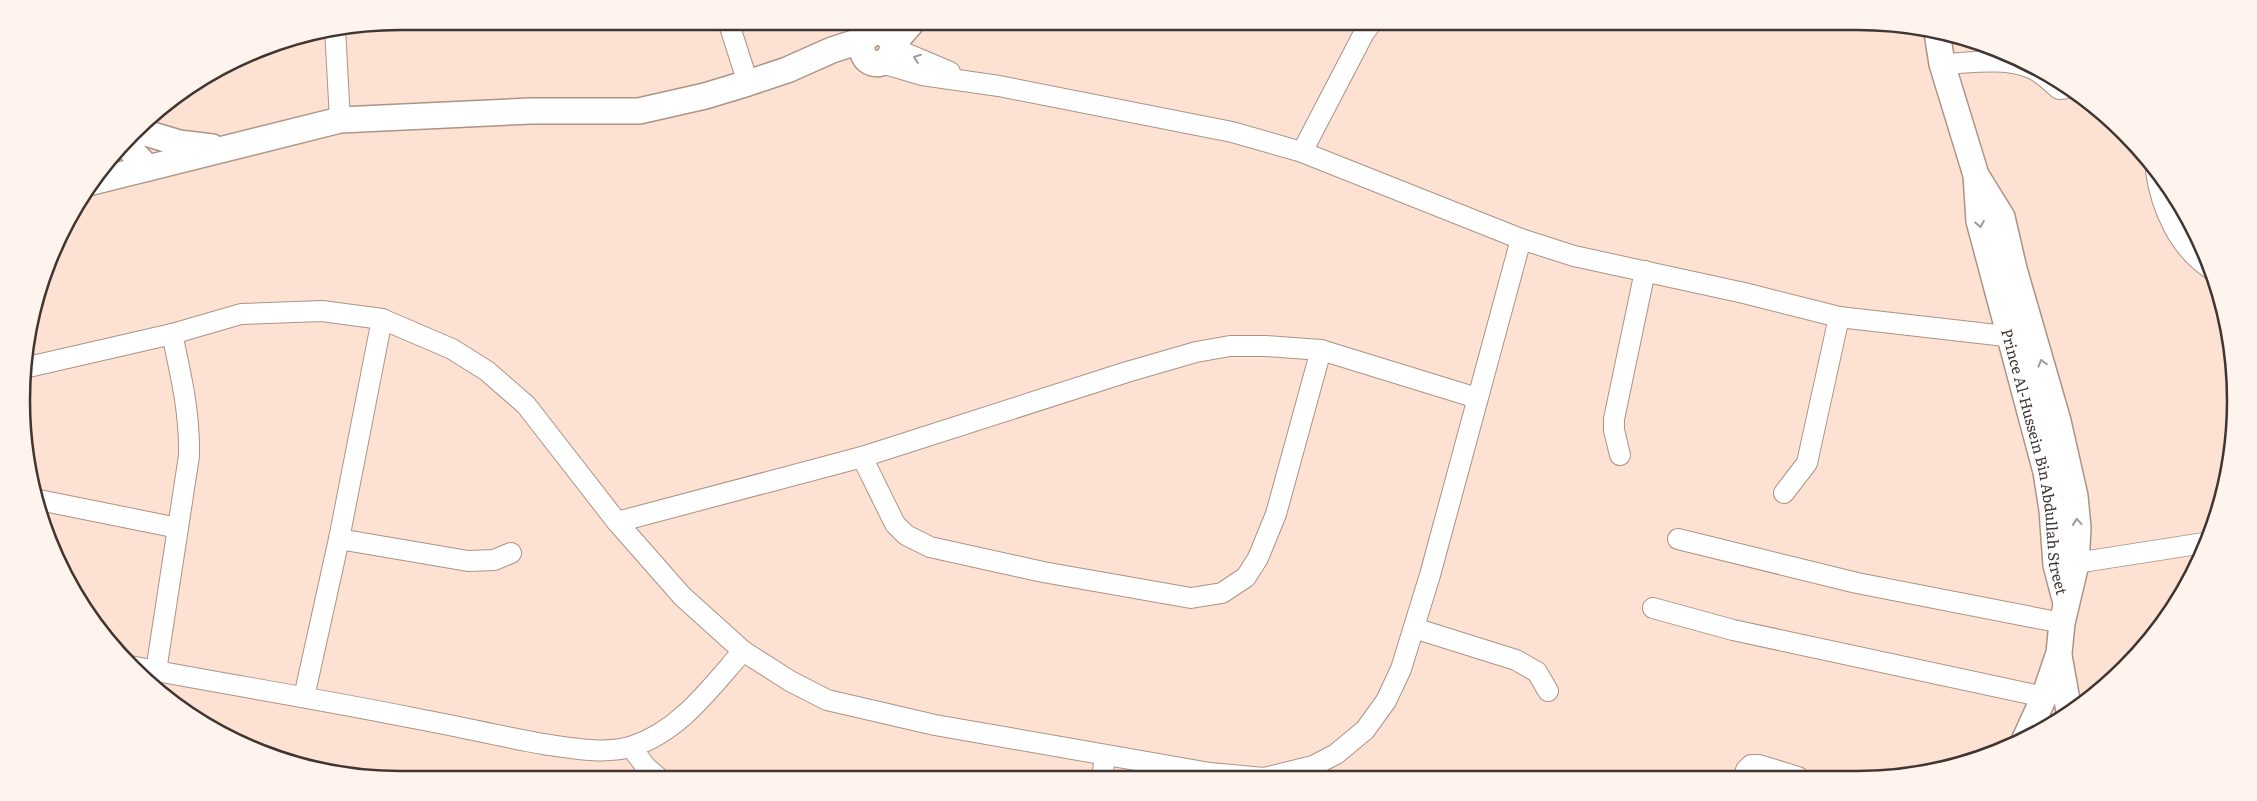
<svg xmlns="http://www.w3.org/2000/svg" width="2257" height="801" font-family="Literata,serif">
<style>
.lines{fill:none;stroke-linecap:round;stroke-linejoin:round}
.minor-casing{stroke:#ac9385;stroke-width:22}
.tertiary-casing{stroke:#ac9385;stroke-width:28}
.minor{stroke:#fff;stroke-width:20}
.tertiary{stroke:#fff;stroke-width:25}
.oneway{stroke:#a09a98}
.labels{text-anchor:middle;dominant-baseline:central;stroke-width:4;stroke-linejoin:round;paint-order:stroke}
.street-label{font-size:15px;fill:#403530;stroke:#fef3ed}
.rim{fill:none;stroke:#403530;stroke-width:2.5}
</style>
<rect width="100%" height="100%" fill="#fde2d3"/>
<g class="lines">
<g class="minor-casing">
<g id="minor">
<path d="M728,21L748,83"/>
<path d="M335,28L340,120"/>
<path d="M893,48L950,72"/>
<path d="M881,63L922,75L999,86L1232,132L1302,152L1521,239L1574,256L1744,293L1839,317L2023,338"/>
<path d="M1942,64C1970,63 2004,57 2031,68C2041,72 2051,82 2059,89L2069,88"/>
<path d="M1302,152L1364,33L1373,21"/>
<path d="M2156,171C2161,208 2179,248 2211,269"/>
<path d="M24,368L172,334L241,314L322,311L382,319L452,349L487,371L526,405L617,522L682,596L743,651L790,681L827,700L935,725L1210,773L1264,778L1313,766L1336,754L1365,730L1386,701L1401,669L1430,575L1521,239"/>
<path d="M1620,455L1614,430V419L1645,271"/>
<path d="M862,457L895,524L906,535L930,547L1043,572L1191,598L1222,593L1246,577L1258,558L1276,514L1321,350"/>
<path d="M1784,493L1807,463L1839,317"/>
<path d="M34,499L178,528"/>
<path d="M617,522L862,457L1127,372L1196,352L1230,346H1266L1321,350L1477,398"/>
<path d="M339,539L468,561L494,560L511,553"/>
<path d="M1678,539L1857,583L2062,623"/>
<path d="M2063,565L2204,543"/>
<path d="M1653,608L1733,630L2044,697"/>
<path d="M1414,628L1516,660L1537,672L1548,691"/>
<path d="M130,666C224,684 319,699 413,718C456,726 499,736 543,744C571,748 605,755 633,746C680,731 711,687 743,651"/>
<path d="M156,671L189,456C190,414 181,375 172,334"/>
<path d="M304,697L339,539L382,319"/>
<path d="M631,747L646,767L660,779"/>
<path d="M1744,777L1746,770L1751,765H1759L1798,777"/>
<path d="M1102,778L1105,756"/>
</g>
</g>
<g class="tertiary-casing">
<g id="tertiary">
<path d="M877,31L890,37L893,48C886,74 856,65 863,40L889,21"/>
<path id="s1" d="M1937,32L1942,64L1976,175L1979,221L2046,472L2052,510L2056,565L2066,603"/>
<path d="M893,44L913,21"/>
<path d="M136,130L179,143L212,147"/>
<path d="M124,143L148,168"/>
<path d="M1976,175L2002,217L2014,269L2058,421L2075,496L2078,528L2076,564L2062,623L2059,653L2044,697L2024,741"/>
<path d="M92,182L340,120L531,111H639L705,96L748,83L787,70L832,50L863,40"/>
<path d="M2059,656L2069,711"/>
</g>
</g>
<use href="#minor" class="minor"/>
<use href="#tertiary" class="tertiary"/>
</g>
<defs><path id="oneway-chevron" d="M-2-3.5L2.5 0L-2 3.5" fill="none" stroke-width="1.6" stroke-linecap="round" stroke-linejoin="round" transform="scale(1.25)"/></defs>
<g class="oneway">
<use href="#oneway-chevron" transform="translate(917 58) rotate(-159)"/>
<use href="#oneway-chevron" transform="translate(1980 224) rotate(79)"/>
<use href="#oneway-chevron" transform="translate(2042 363) rotate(-106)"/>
<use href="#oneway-chevron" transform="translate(2077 522) rotate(-95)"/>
</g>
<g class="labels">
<g class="street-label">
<text stroke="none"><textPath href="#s1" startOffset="442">Prince Al-Hussein Bin Abdullah Street</textPath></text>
</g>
</g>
<path d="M0 0H2257V801H0ZM400 30H1857A370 370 0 0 1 2227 400V401A370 370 0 0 1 1857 771H400A370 370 0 0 1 30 401V400A370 370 0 0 1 400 30Z" fill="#fef3ed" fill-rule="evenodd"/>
<path class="rim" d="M400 30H1857A370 370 0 0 1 2227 400V401A370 370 0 0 1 1857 771H400A370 370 0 0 1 30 401V400A370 370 0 0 1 400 30Z"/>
</svg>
